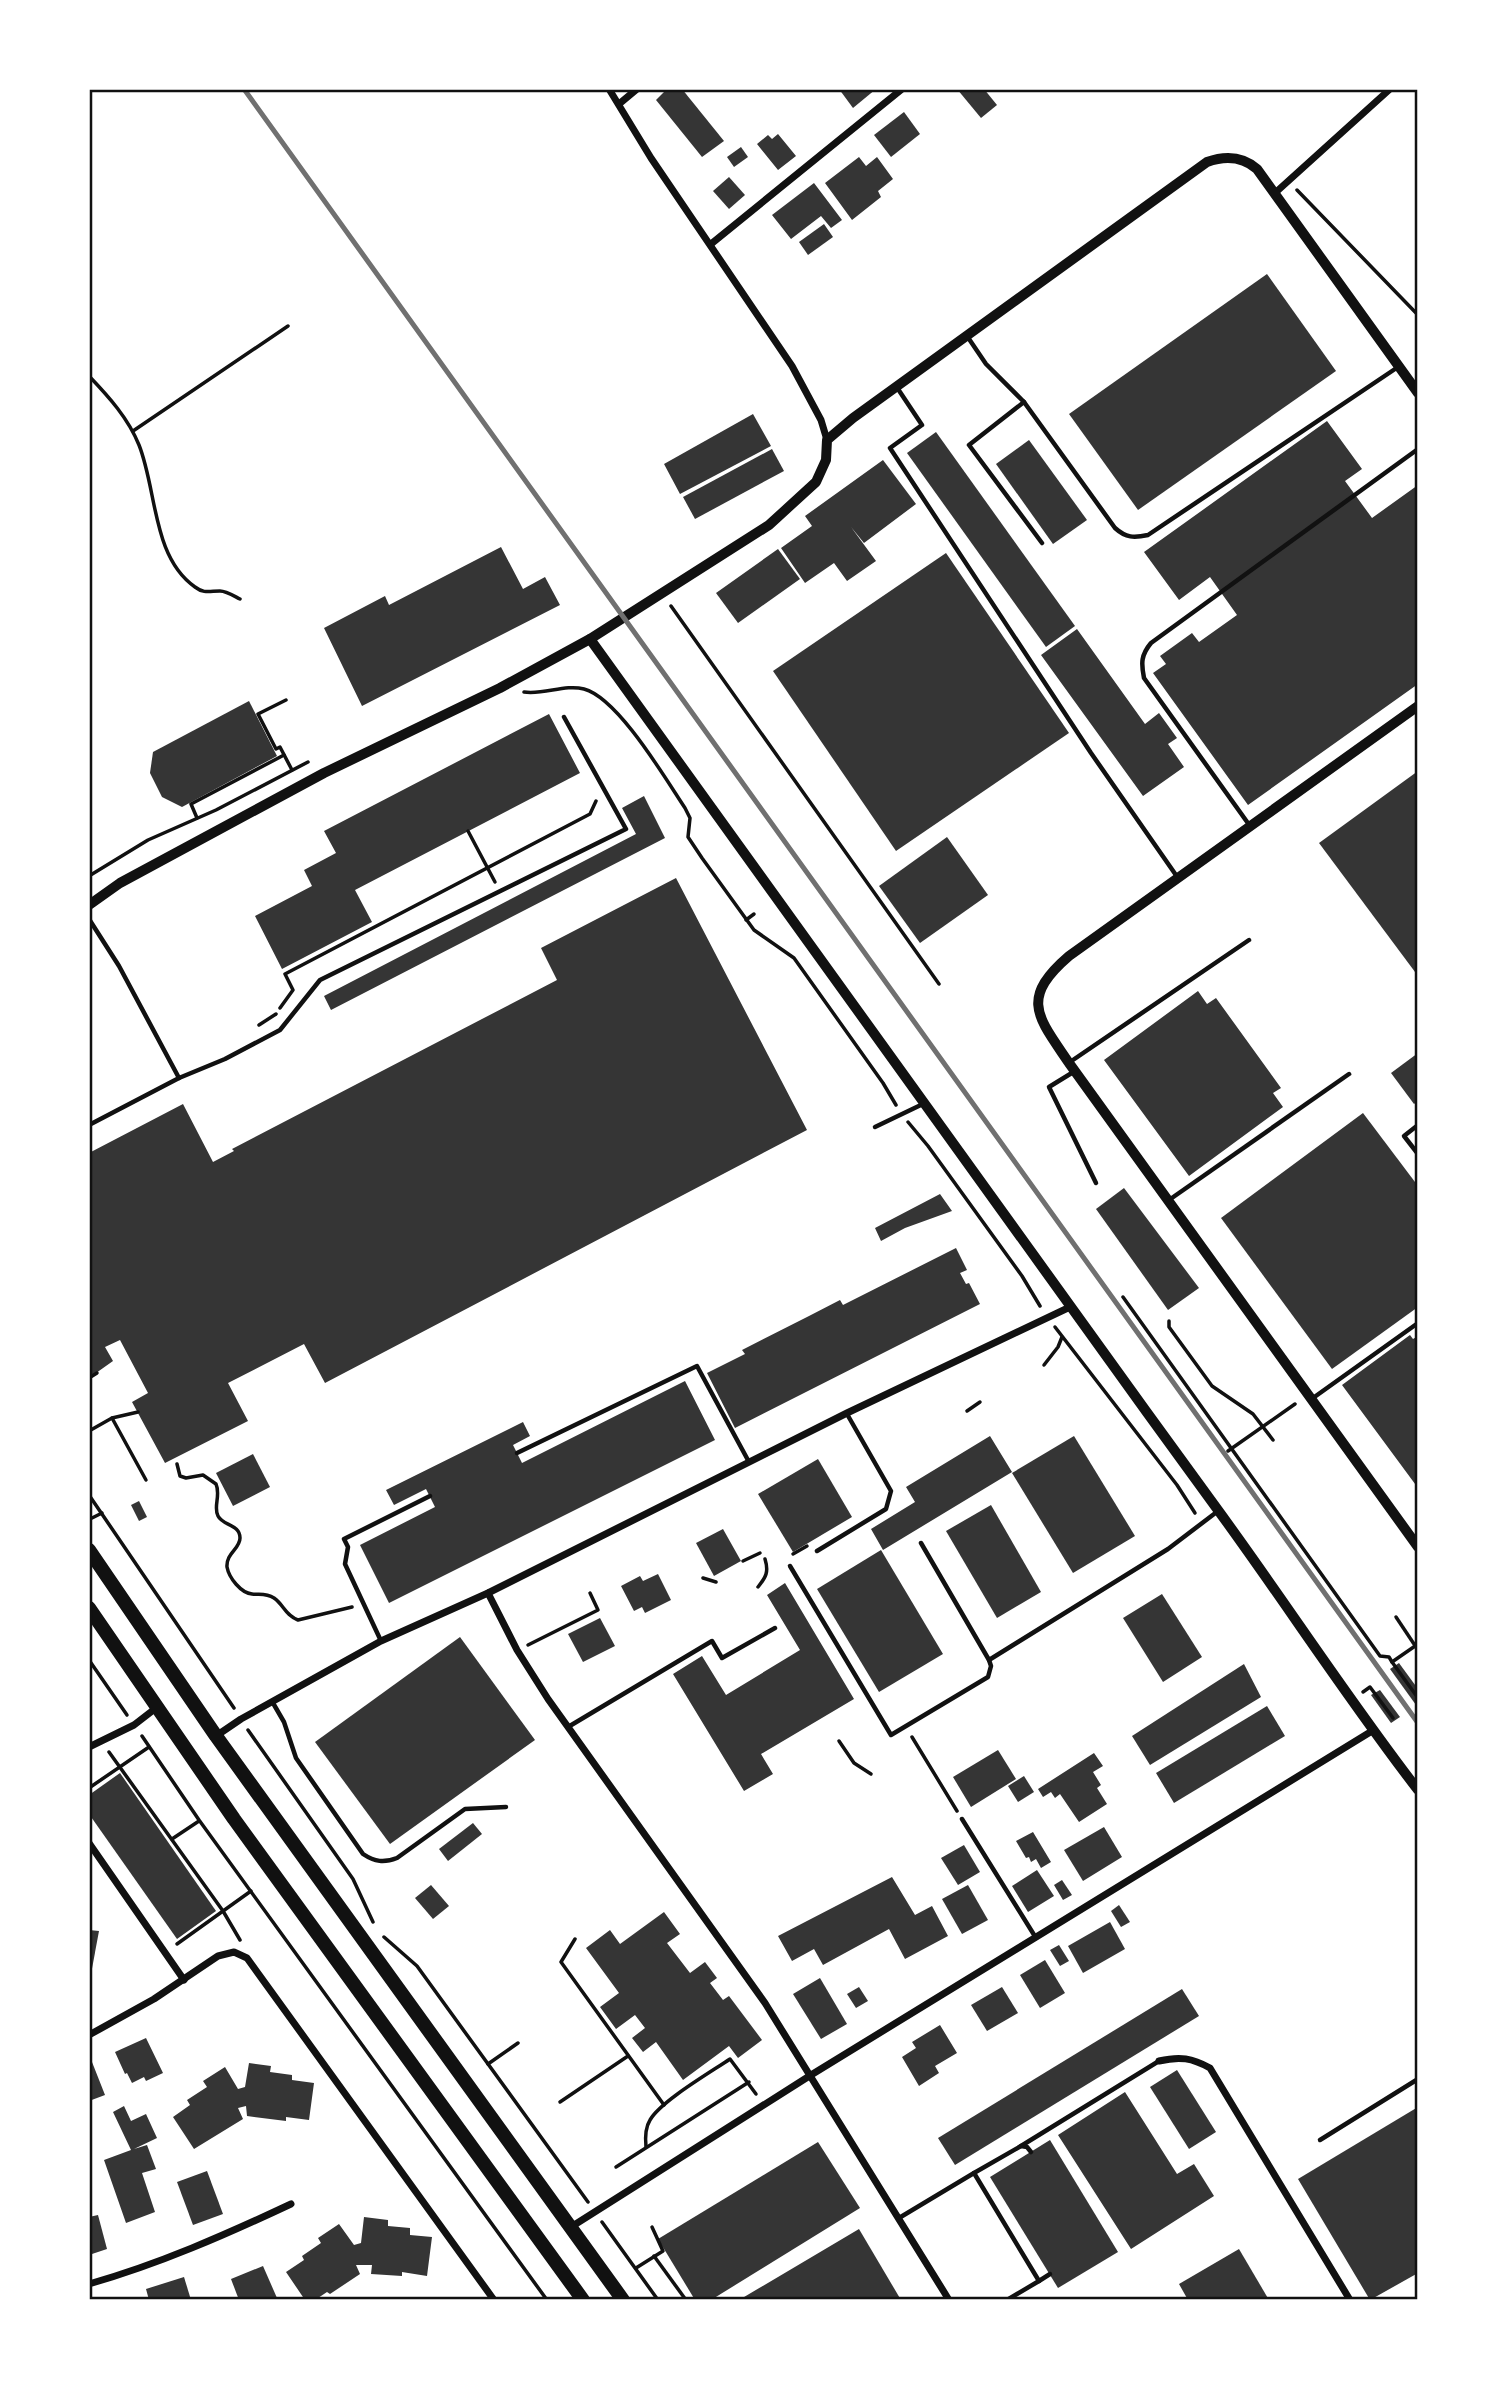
<svg xmlns="http://www.w3.org/2000/svg" width="1507" height="2389" font-family="'IBM Plex Serif',serif">
<style>
.building{fill:#353535}
.lines{fill:none;stroke-linecap:round;stroke-linejoin:round}
.path{stroke:#111;stroke-width:3.5}
.service{stroke:#111;stroke-width:4.5}
.minor{stroke:#111;stroke-width:7}
.tertiary{stroke:#111;stroke-width:10}
.primary{stroke:#111;stroke-width:14}
.rail{stroke:#707070;stroke-width:5}
.neatline{fill:none;stroke:#111;stroke-width:2.5}
</style>
<rect width="100%" height="100%" fill="#fff"/>
<g class="building">
<path d="M667,89H682L724,141L702,157L656,100Z"/>
<path d="M839,89H876L853,108Z"/>
<path d="M957,89H984L997,105L981,118Z"/>
<path d="M904,112L920,134L891,157L874,135Z"/>
<path d="M778,134L796,156L778,170L757,144L768,135L772,139Z"/>
<path d="M741,147L748,157L734,167L727,157Z"/>
<path d="M859,157L866,166L877,157L893,179L878,191L881,197L852,220L825,183Z"/>
<path d="M729,177L745,195L729,209L713,191Z"/>
<path d="M814,183L842,220L831,228L821,216L791,239L772,215Z"/>
<path d="M824,224L833,237L808,255L799,242Z"/>
<path d="M1267,274L1336,371L1138,510L1069,414Z"/>
<path d="M753,414L771,446L680,494L664,464Z"/>
<path d="M1327,421L1362,469L1345,481L1372,518L1418,485V684L1248,805L1153,673L1166,664L1160,656L1192,633L1199,642L1237,615L1210,577L1179,600L1144,552Z"/>
<path d="M936,432L1075,626L1046,647L907,453Z"/>
<path d="M1029,440L1087,520L1053,544L996,464Z"/>
<path d="M772,449L784,471L695,519L683,497Z"/>
<path d="M883,460L916,504L864,543L851,527L876,561L847,581L834,563L805,583L781,548L812,526L805,516Z"/>
<path d="M501,547L523,589L545,577L560,605L362,706L324,628L385,596L389,605Z"/>
<path d="M778,549L800,579L738,623L716,593Z"/>
<path d="M946,553L1069,733L896,851L773,671Z"/>
<path d="M1077,629L1145,724L1159,713L1177,738L1168,744L1184,767L1143,796L1041,655Z"/>
<path d="M249,701L277,756L182,807L162,797L150,773L153,752Z"/>
<path d="M549,714L580,773L355,890L372,922L282,969L255,916L312,886L304,870L336,853L324,831Z"/>
<path d="M1418,771V976L1319,843Z"/>
<path d="M644,796L665,838L331,1010L324,996L636,834L622,808Z"/>
<path d="M947,837L988,895L920,943L879,886Z"/>
<path d="M676,878L807,1130L325,1383L304,1344L228,1383L248,1421L165,1463L132,1402L148,1393L120,1340L105,1347L113,1361L89,1378V1153L183,1104L213,1162L234,1151L232,1149L557,980L541,948Z"/>
<path d="M1198,991L1207,1004L1216,998L1281,1088L1273,1093L1283,1107L1189,1176L1104,1060Z"/>
<path d="M1418,1053V1101L1414,1104L1391,1073Z"/>
<path d="M1363,1113L1418,1186V1307L1332,1369L1221,1218Z"/>
<path d="M1124,1188L1199,1288L1168,1310L1096,1209Z"/>
<path d="M940,1194L952,1211L905,1228L881,1241L875,1228Z"/>
<path d="M956,1248L967,1270L960,1273L966,1284L969,1283L980,1304L735,1428L707,1373L745,1354L742,1350L809,1316L840,1300L843,1305Z"/>
<path d="M1410,1335L1413,1339L1418,1336V1488L1342,1385Z"/>
<path d="M685,1381L715,1440L389,1603L360,1545L435,1507L426,1489L394,1505L386,1490L523,1422L530,1436L513,1445L522,1463Z"/>
<path d="M990,1436L1012,1472L883,1550L871,1529L915,1502L906,1487Z"/>
<path d="M1074,1436L1135,1536L1073,1573L1012,1473Z"/>
<path d="M253,1454L270,1487L233,1506L216,1473Z"/>
<path d="M818,1459L852,1517L793,1552L758,1494Z"/>
<path d="M139,1501L147,1517L139,1521L131,1505Z"/>
<path d="M991,1505L1041,1592L997,1618L946,1531Z"/>
<path d="M723,1529L741,1561L714,1576L696,1543Z"/>
<path d="M881,1550L943,1654L879,1692L817,1589Z"/>
<path d="M658,1574L671,1600L645,1613L642,1607L634,1611L621,1586L640,1576L643,1581Z"/>
<path d="M785,1583L854,1699L761,1754L773,1774L744,1791L673,1674L702,1656L726,1695L800,1650L767,1595Z"/>
<path d="M1162,1594L1202,1657L1163,1682L1123,1618Z"/>
<path d="M600,1618L615,1646L583,1662L568,1634Z"/>
<path d="M460,1637L535,1740L390,1844L315,1742Z"/>
<path d="M1399,1663L1418,1689L1416,1705L1390,1669Z"/>
<path d="M1244,1664L1261,1697L1150,1765L1132,1736Z"/>
<path d="M1380,1690L1400,1717L1391,1723L1371,1695Z"/>
<path d="M1267,1706L1285,1736L1174,1803L1156,1773Z"/>
<path d="M998,1750L1016,1779L971,1807L953,1777Z"/>
<path d="M1094,1753L1103,1766L1093,1772L1101,1785L1097,1788L1107,1804L1079,1822L1060,1794L1055,1798L1051,1792L1043,1797L1038,1789Z"/>
<path d="M120,1773L216,1911L177,1939L89,1814V1795Z"/>
<path d="M1024,1776L1034,1792L1018,1802L1008,1786Z"/>
<path d="M473,1823L482,1834L448,1861L439,1849Z"/>
<path d="M1104,1827L1122,1857L1083,1881L1064,1850Z"/>
<path d="M1033,1832L1051,1862L1041,1868L1036,1859L1031,1862L1029,1857L1026,1858L1016,1841Z"/>
<path d="M964,1845L980,1872L958,1885L941,1858Z"/>
<path d="M1037,1870L1054,1896L1028,1912L1012,1886Z"/>
<path d="M892,1877L915,1915L932,1906L948,1936L905,1959L889,1929L823,1965L814,1949L792,1961L778,1936Z"/>
<path d="M1062,1880L1072,1895L1063,1900L1054,1885Z"/>
<path d="M431,1885L449,1906L433,1919L415,1898Z"/>
<path d="M968,1885L988,1920L962,1934L942,1899Z"/>
<path d="M1119,1905L1130,1922L1121,1927L1111,1911Z"/>
<path d="M664,1912L680,1934L667,1943L690,1973L705,1962L717,1978L710,1983L723,2000L729,1996L762,2040L738,2058L729,2046L683,2080L656,2042L643,2052L632,2038L645,2028L635,2015L616,2029L600,2007L619,1993L586,1948L610,1930L620,1944Z"/>
<path d="M1110,1922L1125,1949L1083,1973L1068,1946Z"/>
<path d="M89,1930L99,1931L91,1974H89Z"/>
<path d="M1059,1945L1069,1961L1060,1966L1050,1950Z"/>
<path d="M1045,1960L1065,1993L1040,2008L1020,1975Z"/>
<path d="M820,1978L847,2024L821,2039L793,1994Z"/>
<path d="M859,1987L868,2001L856,2008L847,1994Z"/>
<path d="M1002,1987L1018,2013L987,2031L971,2005Z"/>
<path d="M1182,1989L1199,2016L955,2165L938,2138Z"/>
<path d="M940,2025L957,2053L935,2066L939,2073L919,2086L902,2057L916,2048L912,2042Z"/>
<path d="M146,2038L163,2073L146,2081L144,2077L132,2083L127,2073L125,2074L115,2052Z"/>
<path d="M92,2062L105,2095L89,2101V2063Z"/>
<path d="M249,2063L271,2066L270,2072L292,2075V2080L314,2083L309,2120L286,2117V2121L247,2116L246,2106L238,2108L243,2119L194,2149L173,2117L190,2105L187,2100L207,2087L203,2081L225,2067L238,2089L245,2087Z"/>
<path d="M1177,2070L1216,2132L1189,2149L1150,2087Z"/>
<path d="M1125,2092L1177,2174L1194,2164L1214,2196L1131,2249L1058,2135Z"/>
<path d="M124,2106L131,2121L146,2114L157,2138L134,2149L147,2145L156,2169L142,2173L155,2212L126,2223L104,2160L131,2150L113,2112Z"/>
<path d="M1418,2107V2273L1370,2300L1298,2179Z"/>
<path d="M1050,2140L1118,2252L1058,2288L990,2177Z"/>
<path d="M818,2142L860,2208L711,2300H695L658,2239Z"/>
<path d="M207,2171L223,2214L193,2225L177,2182Z"/>
<path d="M98,2215L107,2249L89,2255V2217Z"/>
<path d="M364,2217L388,2220V2226L410,2228V2235L432,2237L427,2276L402,2272V2276L371,2274L372,2265H356L360,2274L330,2294L327,2292L315,2300H305L286,2272L304,2260L302,2256L321,2243L318,2238L339,2224L354,2245L361,2243Z"/>
<path d="M859,2229L901,2300H739Z"/>
<path d="M1239,2249L1269,2300H1188L1179,2284Z"/>
<path d="M263,2266L277,2298L239,2300L231,2279Z"/>
<path d="M184,2277L191,2300H149L146,2289Z"/>
</g>
<g class="lines">
<g class="path">
<path d="M1297,190L1418,315"/>
<path d="M89,376C109,397 128,418 139,445C157,490 152,557 195,587C204,594 210,591 220,591C226,591 234,596 240,599"/>
<path d="M133,431L288,326"/>
<path d="M671,606L939,984"/>
<path d="M524,692C544,695 565,684 584,689C618,698 665,778 685,808L690,818L688,837L702,858L754,930L794,958L883,1083L896,1105"/>
<path d="M286,700L258,714L276,749L280,747L292,770"/>
<path d="M197,818L191,804L284,755"/>
<path d="M468,831L495,882"/>
<path d="M89,876L148,840L216,810L308,762"/>
<path d="M746,920L754,914"/>
<path d="M280,1008L293,990L285,974L590,814L596,801"/>
<path d="M259,1025L276,1014"/>
<path d="M908,1122L928,1146L1022,1276L1040,1306"/>
<path d="M1123,1297L1380,1656L1389,1657L1392,1662"/>
<path d="M1169,1321V1327L1212,1386L1253,1414L1273,1440"/>
<path d="M1055,1327L1177,1485L1195,1513"/>
<path d="M1044,1365L1058,1347L1062,1337"/>
<path d="M89,1378L97,1373"/>
<path d="M967,1411L980,1402"/>
<path d="M138,1412L112,1418L146,1480"/>
<path d="M89,1431L112,1418"/>
<path d="M1228,1451L1295,1404"/>
<path d="M177,1464L180,1476L186,1478L203,1475L216,1484C221,1495 213,1507 218,1516C223,1526 240,1524 240,1538C240,1549 226,1553 227,1567C229,1578 241,1593 252,1594C260,1595 266,1593 274,1598C284,1605 285,1615 298,1620L352,1607"/>
<path d="M89,1495L234,1708"/>
<path d="M92,1518L102,1513"/>
<path d="M793,1554L807,1546"/>
<path d="M743,1561L760,1553"/>
<path d="M703,1578L716,1582"/>
<path d="M758,1587C766,1577 769,1572 765,1559"/>
<path d="M1396,1617L1418,1650"/>
<path d="M1418,1644L1392,1662L1418,1698"/>
<path d="M528,1645L598,1610L590,1593"/>
<path d="M89,1660L127,1715"/>
<path d="M1363,1692L1370,1687L1393,1718"/>
<path d="M248,1730L353,1879L373,1922"/>
<path d="M142,1736L199,1820L547,2300"/>
<path d="M912,1737L957,1811"/>
<path d="M839,1741L854,1763L871,1774"/>
<path d="M109,1752L223,1911L240,1940"/>
<path d="M89,1788L149,1747"/>
<path d="M172,1839L199,1821"/>
<path d="M384,1937L417,1966L588,2202"/>
<path d="M575,1939L561,1962L664,2105"/>
<path d="M177,1944L251,1891"/>
<path d="M488,2064L518,2043"/>
<path d="M560,2102L628,2056"/>
<path d="M646,2147C645,2137 645,2128 650,2120C661,2101 711,2072 730,2059L756,2094"/>
<path d="M616,2167L749,2082"/>
<path d="M602,2222L658,2300"/>
<path d="M654,2256L686,2300"/>
<path d="M636,2268L663,2251L652,2227"/>
</g>
<g class="service">
<path d="M967,336L986,364L1024,402"/>
<path d="M896,386L922,425L890,448L1091,753L1178,878"/>
<path d="M1042,543L969,445L1024,402L1115,528C1126,538 1134,538 1148,535L1398,367"/>
<path d="M1250,826L1144,678C1141,663 1141,655 1151,643L1418,449"/>
<path d="M89,919L119,966L179,1078"/>
<path d="M1070,1062L1249,940"/>
<path d="M1075,1071L1049,1087L1096,1183"/>
<path d="M89,1125L179,1078L225,1059L280,1030L320,980L626,829L564,717"/>
<path d="M1418,1125L1404,1136L1418,1154"/>
<path d="M875,1127L925,1103"/>
<path d="M1169,1200L1349,1074"/>
<path d="M1313,1398L1418,1323"/>
<path d="M517,1453L697,1366L749,1462"/>
<path d="M921,1543L989,1660L1168,1549L1218,1511"/>
<path d="M817,1551L886,1509L891,1491L847,1414"/>
<path d="M790,1566L891,1735L988,1677L991,1666L989,1660"/>
<path d="M381,1641L345,1564L348,1547L344,1539L430,1496"/>
<path d="M273,1703L284,1722L296,1758L363,1854C375,1862 384,1863 397,1858L465,1809L506,1807"/>
<path d="M568,1727L712,1641L722,1658L775,1628"/>
<path d="M962,1819L1036,1938"/>
<path d="M1320,2140L1418,2079"/>
<path d="M1021,2146L1159,2061"/>
<path d="M974,2173L1021,2146L1027,2147L1031,2152"/>
<path d="M899,2218L974,2173L1039,2281L1007,2300"/>
<path d="M1039,2281L1050,2274"/>
</g>
<g class="minor">
<path d="M609,89L651,158L792,366L821,420L827,440"/>
<path d="M619,104L637,89"/>
<path d="M1275,193L1390,89"/>
<path d="M711,244L902,89"/>
<path d="M488,1593L517,1650L548,1699L765,2003L949,2300"/>
<path d="M216,1736L241,1719L381,1641L488,1593L847,1413L1070,1307"/>
<path d="M89,1747L134,1725L156,1708"/>
<path d="M89,1843L184,1980"/>
<path d="M89,2035L154,1999L218,1956L234,1952L247,1958L494,2300"/>
<path d="M1159,2061C1180,2056 1192,2058 1210,2068L1350,2300"/>
<path d="M571,2227L811,2075L1372,1731"/>
<path d="M89,2284C159,2264 225,2235 291,2204"/>
</g>
<g class="tertiary">
<path d="M590,639C799,927 1005,1218 1215,1506C1284,1600 1347,1698 1418,1790"/>
<path d="M1418,706L1069,956C1019,999 1038,1017 1069,1063L1418,1547"/>
<path d="M89,905L120,883L324,773L500,688L590,639L769,525L816,482L826,460L827,440L853,418L1207,162C1224,156 1242,156 1257,169L1418,393"/>
</g>
<g class="primary">
<path d="M89,1550L216,1736L623,2300"/>
<path d="M89,1608L234,1819L583,2300"/>
</g>
<path class="rail" d="M244,89L1418,1723"/>
</g>
<rect width="1507" height="2389" fill="none" stroke="#ffffff" stroke-width="182"/>
<rect x="91" y="91" width="1325" height="2207" class="neatline"/>
</svg>
